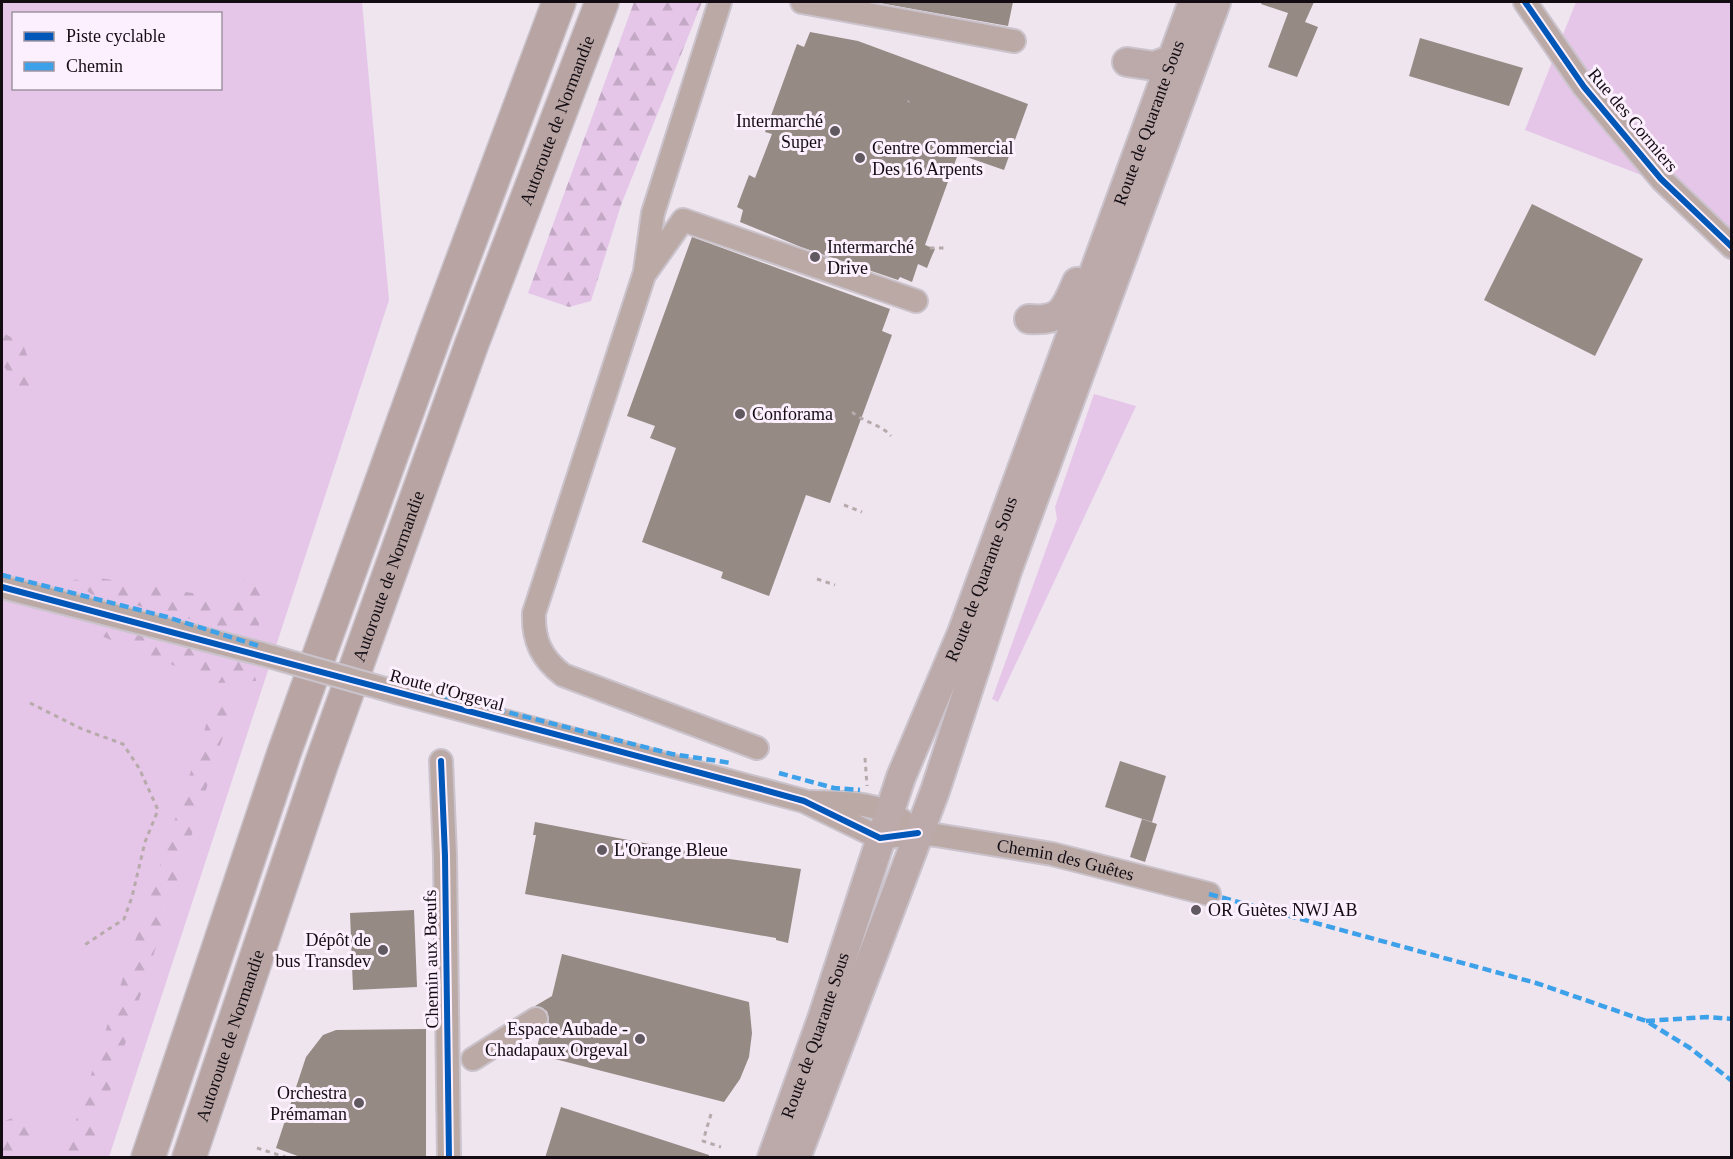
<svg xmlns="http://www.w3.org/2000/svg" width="1733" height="1159" font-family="'Times New Roman',serif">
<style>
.green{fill:#e5c6e8;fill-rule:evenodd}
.forest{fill:url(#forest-firs)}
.building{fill:#968a85}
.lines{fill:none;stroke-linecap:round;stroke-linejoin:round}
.minor-casing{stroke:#cac3cb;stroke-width:26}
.major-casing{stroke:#cac3cb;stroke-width:32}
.highway-casing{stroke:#cac3cb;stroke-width:36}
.path{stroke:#b7aaab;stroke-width:3;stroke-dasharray:4.5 4.5;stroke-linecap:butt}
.minor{stroke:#bba9a6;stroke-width:22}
.major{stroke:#bca9a9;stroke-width:28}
.highway{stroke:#b7a4a3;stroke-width:33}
.minor-bridge-casing{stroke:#cac3cb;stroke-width:26;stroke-linecap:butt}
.minor-bridge{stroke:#bba9a6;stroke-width:22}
.quiet{stroke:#3da1ea;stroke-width:4.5;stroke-dasharray:9 4.5;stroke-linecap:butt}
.cycleway-casing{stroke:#fdf0fe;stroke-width:10}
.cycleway{stroke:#0057b8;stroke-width:6}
.poi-dot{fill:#605960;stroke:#fdf0fe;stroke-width:2}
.labels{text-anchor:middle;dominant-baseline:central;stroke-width:6;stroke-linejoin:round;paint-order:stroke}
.street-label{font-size:18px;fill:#130d13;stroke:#fdf0fe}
.poi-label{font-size:18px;fill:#130d13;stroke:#fdf0fe;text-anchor:start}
</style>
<defs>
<pattern id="forest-firs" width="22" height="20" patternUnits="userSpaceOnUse" patternTransform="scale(1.5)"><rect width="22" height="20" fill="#e5c6e8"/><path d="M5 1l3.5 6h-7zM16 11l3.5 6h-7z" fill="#c4a9c6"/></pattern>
</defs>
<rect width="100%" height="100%" fill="#eee5ef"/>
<g class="green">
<path d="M2,2H362L389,300L109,1157L2,1158ZM14,14H220V88H14Z"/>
<path d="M1576,2H1731V257L1649,178L1525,130Z"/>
<path d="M1094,394L1136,406L998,702L992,699L1057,519L1055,507Z"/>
</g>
<g class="forest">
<path d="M634,2H702L621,205L591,301L569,307L528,293Z"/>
<path d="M2,332L23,344L32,369L43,388L24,393L2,364Z"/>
<path d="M248,568L263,582L258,636L91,594L73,580L100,578L235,600Z"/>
<path d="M86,627H108L254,665L256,681L217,683L101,636Z"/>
<path d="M233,705L89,1157H64L212,707Z"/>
<path d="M17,1116L36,1131L24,1157H2V1122Z"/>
</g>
<g class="building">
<path d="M874,2H1013L1008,26Z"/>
<path d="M1262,2H1314L1305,22L1318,27L1297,77L1268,67L1288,13L1261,4Z"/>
<path d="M810,32L858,41L1028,104L1004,170L958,154L925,245L935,249L931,258L927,268L918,264L912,282L900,277L898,280L801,247L740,222L743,210L737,207L749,175L755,178L772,134L765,132L797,44L804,47Z"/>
<path d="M1420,38L1523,68L1509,106L1409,76Z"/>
<path d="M1532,204L1643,259L1595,356L1484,300Z"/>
<path d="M692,237L890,309L882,331L892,335L830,503L806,495L769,596L721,578L723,572L642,542L676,448L650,438L655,426L627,416Z"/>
<path d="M1120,761L1166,776L1152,822L1105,807Z"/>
<path d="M1142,819L1157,824L1145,862L1130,857Z"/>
<path d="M535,822L722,858L801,869L788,943L776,940V938L525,894L536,835H533Z"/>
<path d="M414,910L417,987L353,990L350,913Z"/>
<path d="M562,954L749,1002L752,1033L749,1057L740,1079L724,1102L535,1054L541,1032L548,1026L549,1019L547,1011L535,1006L552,996Z"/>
<path d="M426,1029V1158H303L276,1148L306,1057L323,1035L336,1030Z"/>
<path d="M561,1107L709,1155V1158H545Z"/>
</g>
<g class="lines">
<g class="minor-casing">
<g id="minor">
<path d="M802,2L1014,41"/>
<path d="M1525,2L1584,87L1661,179L1732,247"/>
<path d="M645,271L653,213L720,2"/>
<path d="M2,587L262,654"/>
<path id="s1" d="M399,693L804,801L880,838L918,833L936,835L1052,854L1209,894"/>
<path d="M757,748L563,675C541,658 533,640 534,613L644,275L683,220L916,301"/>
<path d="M441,761L445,856L449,1158"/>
<path d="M811,802C843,803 876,801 903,821"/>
<path d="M473,1059L536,1019"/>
</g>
</g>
<g class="major-casing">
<g id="major">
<path d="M1127,62L1154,66L1170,60"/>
<path d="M1029,319C1062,322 1065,309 1077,282"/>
<path id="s2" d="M772,1158L822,1019L901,777L962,633L1193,2"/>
<path d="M796,1158L935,791L1007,571L1216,2"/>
</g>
</g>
<g class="highway-casing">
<g id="highway">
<path d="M148,1158L284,753L435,334L559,2"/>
<path id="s3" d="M189,1158L321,765L471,346L602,2"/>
</g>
</g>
<g class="path">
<path d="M908,102L909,101"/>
<path d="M930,248H944"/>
<path d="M852,412C863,422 882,425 891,436"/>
<path d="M844,505L862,512"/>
<path d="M817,579L835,585"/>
<path d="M30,703L82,729L123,744L139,768L158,810L145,842L132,897L124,919L83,946"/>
<path d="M865,758L867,786"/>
<path d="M711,1114L703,1141L721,1147"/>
<path d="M257,1148L288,1158"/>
</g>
<use href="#minor" class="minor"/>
<use href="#major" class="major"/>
<use href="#highway" class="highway"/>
<g class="minor-bridge-casing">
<path id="minor-bridge" d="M262,654L399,693"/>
</g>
<use href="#minor-bridge" class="minor-bridge"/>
<g class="quiet">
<path d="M2,575L167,617L259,646"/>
<path d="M444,696L672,754L731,763"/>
<path d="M779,773L834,788L860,790"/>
<path d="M1209,894L1536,983L1646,1021L1690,1048L1732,1081"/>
<path d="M1646,1021L1707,1017L1732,1019"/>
</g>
<g class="cycleway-casing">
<g id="cycleway">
<path d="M1525,2L1584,87L1661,179L1732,247"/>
<path d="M2,587L761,789L804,801L880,838L918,833"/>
<path d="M441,761L445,856L449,1158"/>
</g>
</g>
<use href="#cycleway" class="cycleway"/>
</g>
<g class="poi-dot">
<circle cx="835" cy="131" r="6"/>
<circle cx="860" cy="158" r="6"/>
<circle cx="815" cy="257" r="6"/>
<circle cx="740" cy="414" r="6"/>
<circle cx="602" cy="850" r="6"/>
<circle cx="1196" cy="910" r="6"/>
<circle cx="383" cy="950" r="6"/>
<circle cx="640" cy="1039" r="6"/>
<circle cx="359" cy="1103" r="6"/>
</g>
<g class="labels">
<g class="street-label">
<text transform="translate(1633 120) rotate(50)">Rue des Cormiers</text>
<text stroke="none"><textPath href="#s3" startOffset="1101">Autoroute de Normandie</textPath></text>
<text stroke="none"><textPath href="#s2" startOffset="1102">Route de Quarante Sous</textPath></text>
<text stroke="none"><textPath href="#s3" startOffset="615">Autoroute de Normandie</textPath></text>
<text stroke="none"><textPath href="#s2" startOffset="616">Route de Quarante Sous</textPath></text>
<text transform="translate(447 690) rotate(15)">Route d'Orgeval</text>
<text stroke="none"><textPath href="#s1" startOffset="692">Chemin des Guêtes</textPath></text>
<text transform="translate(431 959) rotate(-91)">Chemin aux Bœufs</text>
<text stroke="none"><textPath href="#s2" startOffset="130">Route de Quarante Sous</textPath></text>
<text stroke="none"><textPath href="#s3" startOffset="129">Autoroute de Normandie</textPath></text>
</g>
<g class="poi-label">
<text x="823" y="121" text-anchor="end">Intermarché<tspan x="823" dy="21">Super</tspan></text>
<text x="872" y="148">Centre Commercial<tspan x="872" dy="21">Des 16 Arpents</tspan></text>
<text x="827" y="247">Intermarché<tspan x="827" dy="21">Drive</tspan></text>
<text x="752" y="414">Conforama</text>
<text x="614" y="850">L'Orange Bleue</text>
<text x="1208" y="910">OR Guètes NWJ AB</text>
<text x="371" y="940" text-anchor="end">Dépôt de<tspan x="371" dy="21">bus Transdev</tspan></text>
<text x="628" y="1029" text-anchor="end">Espace Aubade -<tspan x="628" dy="21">Chadapaux Orgeval</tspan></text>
<text x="347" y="1093" text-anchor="end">Orchestra<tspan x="347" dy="21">Prémaman</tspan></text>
</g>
</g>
<rect width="1733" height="1159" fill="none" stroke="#130d13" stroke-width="6"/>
<rect x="12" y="12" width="210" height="78" fill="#fdf0fe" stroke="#9f95a0" stroke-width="1.5"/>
<rect x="24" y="32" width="30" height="9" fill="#0057b8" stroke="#9f95a0" stroke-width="1.5"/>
<text x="66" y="42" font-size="18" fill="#130d13">Piste cyclable</text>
<rect x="24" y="62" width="30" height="9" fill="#3da1ea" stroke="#9f95a0" stroke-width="1.5"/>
<text x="66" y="72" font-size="18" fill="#130d13">Chemin</text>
</svg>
